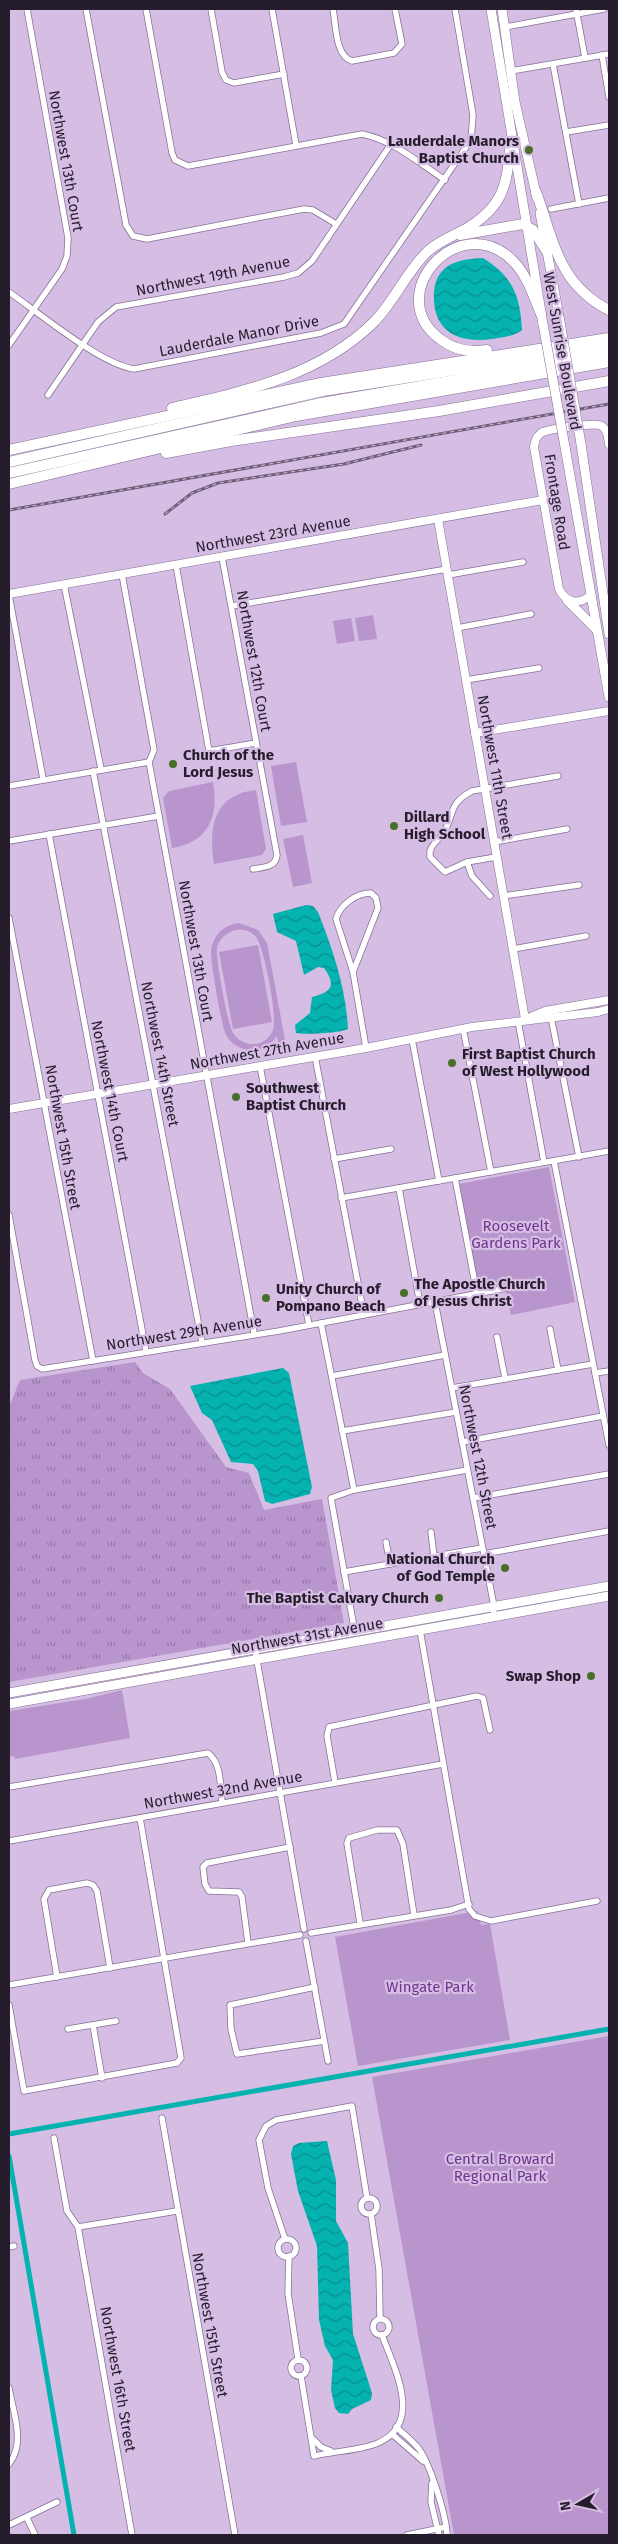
<svg xmlns="http://www.w3.org/2000/svg" width="618" height="2544" font-family="'Fira Sans',sans-serif">
<style>
.grass{fill:url(#grass-tufts)}
.park{fill:#b995ce;fill-rule:evenodd}
.water{fill:url(#water-waves)}
.lines{fill:none;stroke-linecap:round;stroke-linejoin:round}
.canal{stroke:#04b2af;stroke-width:5}
.street-casing{stroke:#867094;stroke-width:7}
.secondary-casing{stroke:#867094;stroke-width:9}
.primary-casing{stroke:#867094;stroke-width:10}
.highway-casing{stroke:#867094;stroke-width:11}
.street{stroke:#fff;stroke-width:5.5}
.secondary{stroke:#fff;stroke-width:8}
.primary{stroke:#fff;stroke-width:9}
.highway{stroke:#fff;stroke-width:10}
.rail-casing{stroke:#6e5f78;stroke-width:3}
.rail{stroke:#d5bde4;stroke-width:1;stroke-dasharray:4;stroke-linecap:butt}
.primary-bridge-casing{stroke:#867094;stroke-width:10;stroke-linecap:butt}
.primary-bridge{stroke:#fff;stroke-width:9}
.poi-dot{fill:#496e28;stroke:#d5bde4;stroke-width:2}
.labels{text-anchor:middle;dominant-baseline:central;stroke-width:4.5;stroke-linejoin:round;paint-order:stroke}
.poi-label{font-size:15px;font-weight:bold;fill:#261d2c;stroke:#d5bde4;text-anchor:start}
.street-label{font-size:15px;fill:#261d2c;stroke:#d5bde4}
.park-label{font-size:15px;fill:#6f358e;stroke:#d5bde4}
</style>
<defs>
<pattern id="grass-tufts" width="24" height="20" patternUnits="userSpaceOnUse" patternTransform="scale(1.25)"><rect width="24" height="20" fill="#b995ce"/><path d="M3 7l-1-3M5 7V3M7 7l1-3M15 17l-1-3M17 17v-4M19 17l1-3" fill="none" stroke="#9679a7"/></pattern>
<pattern id="water-waves" width="16" height="10" patternUnits="userSpaceOnUse" patternTransform="scale(1.25)"><rect width="16" height="10" fill="#04b2af"/><path d="M0 5q4-4 8 0t8 0" fill="none" stroke="#05908f"/></pattern>
</defs>
<rect width="100%" height="100%" fill="#d5bde4"/>
<path class="grass" d="M135,1362L143,1373L170,1389L226,1467L249,1473L264,1510L322,1499L344,1623L9,1682V1407L20,1380Z"/>
<g class="park">
<path d="M373,615L377,639L359,641L355,618Z"/>
<path d="M351,618L355,641L337,644L333,621Z"/>
<path d="M296,762L307,822L281,826L271,766Z"/>
<path d="M213,782C219,816 209,842 172,848L163,798L169,791Z"/>
<path d="M256,790L266,849L262,855L214,864C210,840 210,806 237,795C242,792 250,791 256,790Z"/>
<path d="M303,835L312,883L293,887L283,839Z"/>
<path d="M239,923L258,930L267,943L286,1045L279,1046L277,1036C271,1044 263,1051 252,1050C241,1050 231,1044 226,1035C221,1023 211,965 211,951C213,935 223,925 239,923ZM236,930C244,929 251,931 256,937C264,947 278,1018 273,1030C270,1037 264,1043 256,1044C247,1045 238,1041 233,1033C228,1026 215,956 217,947C220,938 227,932 236,930Z"/>
<path d="M258,945L272,1022L233,1029L219,952Z"/>
<path d="M549,1167L575,1302L511,1315L505,1286L479,1291L459,1184Z"/>
<path d="M122,1690L130,1738L15,1759L14,1756L9,1757V1711L85,1699Z"/>
<path d="M477,1911L481,1925L490,1924L510,2040L358,2066L335,1937Z"/>
<path d="M609,2036V2535H454L372,2077Z"/>
</g>
<g class="water">
<path d="M483,258C513,277 520,295 522,330C513,337 503,337 492,339C463,343 436,335 434,301C432,267 453,259 483,258Z"/>
<path d="M306,905L313,906L318,912C333,950 346,988 348,1029C340,1033 305,1035 296,1033L295,1025L310,1013L312,997C331,992 337,986 324,968L318,967L304,975L296,941L277,932L273,914Z"/>
<path d="M283,1368L289,1373L312,1487L310,1494L272,1504L265,1501L258,1471L253,1464L231,1462L212,1420L202,1413L190,1386Z"/>
<path d="M327,2141L336,2180V2221L348,2243L353,2334L372,2393L371,2400L352,2409L348,2414L339,2413L335,2408L331,2390L333,2360L325,2346L319,2320L317,2246L298,2191L291,2154L293,2146L299,2143Z"/>
</g>
<g class="lines">
<g class="canal">
<path d="M9,2134L609,2029"/>
<path d="M9,2156L74,2535"/>
</g>
<g class="street-casing">
<g id="street">
<path d="M86,9L126,225L133,236L147,239L304,209L313,210L336,224"/>
<path d="M146,9L172,153L175,160L188,166L362,134C393,140 419,163 445,180"/>
<path d="M211,9L222,72L226,80L234,83L284,74"/>
<path d="M272,9L296,145"/>
<path d="M333,9C336,24 335,56 352,61L394,53L402,44L395,9"/>
<path d="M576,9L585,58"/>
<path d="M505,27L604,9"/>
<path d="M602,55L609,97"/>
<path d="M553,64L579,204"/>
<path d="M511,71L609,54"/>
<path d="M566,132L609,125"/>
<path d="M551,209L609,198"/>
<path d="M9,292C39,313 100,364 134,369L321,333L344,324L471,140L473,115L455,9"/>
<path d="M9,345L62,269L67,256L68,238L27,9"/>
<path d="M48,395L98,322L116,307L284,277L298,273L312,261L391,144"/>
<path d="M222,557L277,855C275,868 264,867 253,869"/>
<path d="M176,565L209,751L256,743"/>
<path d="M122,574L154,750L149,762L254,1333"/>
<path d="M448,575L523,562"/>
<path d="M64,584L101,769"/>
<path d="M9,595L43,779"/>
<path d="M232,606L447,569"/>
<path d="M457,628L531,614"/>
<path d="M466,680L539,668"/>
<path d="M93,771L202,1342"/>
<path d="M9,786L149,762"/>
<path d="M49,834L146,1351"/>
<path d="M9,841L159,816"/>
<path d="M494,842L567,829"/>
<path d="M496,857L467,862L445,872L430,857V851C433,842 440,839 444,832C455,813 448,804 472,791L558,776"/>
<path d="M467,862L472,876L490,896"/>
<path d="M503,896L579,885"/>
<path d="M9,918L93,1361"/>
<path d="M513,949L586,936"/>
<path d="M353,972L378,908L376,898L371,893C356,893 340,905 336,919L353,972L366,1048"/>
<path d="M551,1017L579,1157"/>
<path d="M518,1021L544,1162"/>
<path d="M463,1028L491,1172"/>
<path d="M412,1039L439,1181"/>
<path d="M315,1056L364,1315"/>
<path d="M260,1066L309,1325"/>
<path d="M334,1159L391,1149"/>
<path d="M554,1161L609,1445"/>
<path d="M455,1178L477,1294"/>
<path d="M399,1188L420,1304"/>
<path d="M341,1198L609,1151"/>
<path d="M9,1215L35,1360L37,1366L42,1369L279,1331L507,1288"/>
<path d="M435,1302L493,1601L494,1617"/>
<path d="M321,1323L354,1490"/>
<path d="M550,1329L558,1370"/>
<path d="M497,1337L505,1378"/>
<path d="M595,1373L609,1371"/>
<path d="M332,1376L445,1355"/>
<path d="M452,1388L593,1364"/>
<path d="M342,1431L456,1412"/>
<path d="M462,1442L603,1416"/>
<path d="M473,1498L609,1474"/>
<path d="M431,1532L434,1557"/>
<path d="M386,1542L390,1564"/>
<path d="M484,1554L609,1531"/>
<path d="M344,1572L482,1548"/>
<path d="M420,1630L469,1909L475,1916L491,1921L597,1901"/>
<path d="M355,1633L331,1498L354,1490L467,1470"/>
<path d="M255,1649L304,1929"/>
<path d="M335,1782L327,1736L329,1727L477,1696L483,1698L490,1730"/>
<path d="M9,1787L208,1753C222,1764 220,1786 222,1802"/>
<path d="M9,1841L443,1764"/>
<path d="M360,1923L347,1843L349,1838L377,1830H397L403,1844L414,1915"/>
<path d="M311,1933L451,1910L469,1904"/>
<path d="M306,1941L328,2061"/>
<path d="M248,1943L242,1897L239,1892L209,1891L205,1884L203,1867L207,1863L290,1847"/>
<path d="M57,1977L44,1899L49,1890L87,1883L93,1885L97,1891L110,1968"/>
<path d="M9,1985L300,1935"/>
<path d="M315,1987L230,2005L231,2029L237,2054L324,2041"/>
<path d="M9,2005L24,2091L177,2063L181,2058L140,1818"/>
<path d="M93,2025L102,2078"/>
<path d="M68,2029L116,2021"/>
<path d="M162,2118L235,2535"/>
<path d="M54,2138L67,2211L78,2227L132,2535"/>
<circle cx="369" cy="2206" r="8"/>
<path d="M371,2214L379,2269L380,2318"/>
<path d="M78,2227L177,2211"/>
<path d="M285,2239L268,2188L259,2140L266,2126L276,2120L352,2106L367,2198"/>
<circle cx="287" cy="2248" r="9"/>
<path d="M9,2247L14,2246"/>
<path d="M289,2256L288,2293L298,2359"/>
<circle cx="381" cy="2327" r="8"/>
<circle cx="299" cy="2368" r="8"/>
<path d="M301,2376L314,2456C334,2451 359,2451 378,2443C424,2423 394,2368 382,2335"/>
<path d="M9,2388C13,2412 26,2443 9,2464"/>
<path d="M396,2427C404,2434 413,2441 419,2449C431,2466 446,2515 447,2535"/>
<path d="M392,2434L423,2461"/>
<path d="M312,2438L321,2447L331,2451"/>
<path d="M432,2483L431,2502L439,2535"/>
<path d="M27,2518L35,2535"/>
<path d="M9,2525L57,2502"/>
<path d="M407,2535L446,2527"/>
</g>
</g>
<g class="secondary-casing">
<g id="secondary">
<path d="M438,519L525,1019"/>
<path d="M9,594L543,500"/>
<path d="M591,595C579,605 567,604 559,589L534,447C535,441 536,437 541,433C548,429 596,422 602,426C608,431 608,437 609,444"/>
<path d="M475,733L609,711"/>
<path d="M531,1017L545,1011L609,1000"/>
<path d="M9,1109L366,1048L472,1027L598,1012L609,1009"/>
</g>
</g>
<g class="primary-casing">
<g id="primary">
<path d="M491,9L543,324"/>
<path d="M502,9L515,102L537,198"/>
<path d="M540,213L560,322"/>
<path d="M581,444L609,634"/>
<path d="M565,447L609,697"/>
<path d="M567,600L596,629"/>
<path d="M9,1693L609,1586"/>
<path d="M9,1704L609,1596"/>
</g>
</g>
<g class="highway-casing">
<g id="highway">
<path d="M536,192C554,241 558,284 609,310"/>
<path d="M460,235L523,224L533,230L546,250"/>
<path d="M487,350C469,353 454,350 440,339C381,295 459,207 513,261C527,275 533,295 541,314"/>
<path d="M172,408C245,391 320,376 375,321C395,300 407,271 428,251C438,242 452,236 464,230C506,206 507,183 511,138"/>
<path d="M9,450L321,383L609,338"/>
<path d="M166,453L231,441L439,411L609,381"/>
<path d="M9,462L323,391L609,346"/>
<path d="M9,473L321,403L609,354"/>
<path d="M9,484L296,416L609,362"/>
</g>
</g>
<use href="#street" class="street"/>
<use href="#secondary" class="secondary"/>
<use href="#primary" class="primary"/>
<use href="#highway" class="highway"/>
<g class="rail-casing">
<g id="rail">
<path d="M9,510L609,404"/>
<path d="M165,514L192,493L218,483L344,464L421,445"/>
</g>
</g>
<use href="#rail" class="rail"/>
<g class="primary-bridge-casing">
<g id="primary-bridge">
<path d="M560,322L581,444"/>
<path d="M543,324L565,447"/>
</g>
</g>
<use href="#primary-bridge" class="primary-bridge"/>
</g>
<g class="poi-dot">
<circle cx="529" cy="150" r="5"/>
<circle cx="173" cy="764" r="5"/>
<circle cx="394" cy="826" r="5"/>
<circle cx="452" cy="1063" r="5"/>
<circle cx="236" cy="1097" r="5"/>
<circle cx="404" cy="1293" r="5"/>
<circle cx="266" cy="1298" r="5"/>
<circle cx="505" cy="1568" r="5"/>
<circle cx="439" cy="1598" r="5"/>
<circle cx="591" cy="1676" r="5"/>
</g>
<g class="labels">
<g class="poi-label">
<text x="519" y="141" text-anchor="end">Lauderdale Manors<tspan x="519" dy="17">Baptist Church</tspan></text>
<text x="183" y="755">Church of the<tspan x="183" dy="17">Lord Jesus</tspan></text>
<text x="404" y="817">Dillard<tspan x="404" dy="17">High School</tspan></text>
<text x="462" y="1054">First Baptist Church<tspan x="462" dy="17">of West Hollywood</tspan></text>
<text x="246" y="1088">Southwest<tspan x="246" dy="17">Baptist Church</tspan></text>
<text x="414" y="1284">The Apostle Church<tspan x="414" dy="17">of Jesus Christ</tspan></text>
<text x="276" y="1289">Unity Church of<tspan x="276" dy="17">Pompano Beach</tspan></text>
<text x="495" y="1559" text-anchor="end">National Church<tspan x="495" dy="17">of God Temple</tspan></text>
<text x="429" y="1598" text-anchor="end">The Baptist Calvary Church</text>
<text x="581" y="1676" text-anchor="end">Swap Shop</text>
</g>
<g class="street-label">
<text transform="translate(66 161) rotate(80)">Northwest 13th Court</text>
<text transform="translate(213 276) rotate(-11)">Northwest 19th Avenue</text>
<text transform="translate(239 336) rotate(-11)">Lauderdale Manor Drive</text>
<text transform="translate(562 351) rotate(80)">West Sunrise Boulevard</text>
<text transform="translate(557 502) rotate(81)">Frontage Road</text>
<text transform="translate(273 534) rotate(-10)">Northwest 23rd Avenue</text>
<text transform="translate(254 661) rotate(80)">Northwest 12th Court</text>
<text transform="translate(495 767) rotate(80)">Northwest 11th Street</text>
<text transform="translate(196 951) rotate(80)">Northwest 13th Court</text>
<text transform="translate(267 1051) rotate(-10)">Northwest 27th Avenue</text>
<text transform="translate(160 1054) rotate(79)">Northwest 14th Street</text>
<text transform="translate(110 1091) rotate(79)">Northwest 14th Court</text>
<text transform="translate(63 1137) rotate(80)">Northwest 15th Street</text>
<text transform="translate(184 1333) rotate(-9)">Northwest 29th Avenue</text>
<text transform="translate(478 1457) rotate(79)">Northwest 12th Street</text>
<text transform="translate(307 1636) rotate(-10)">Northwest 31st Avenue</text>
<text transform="translate(223 1790) rotate(-10)">Northwest 32nd Avenue</text>
<text transform="translate(210 2325) rotate(80)">Northwest 15th Street</text>
<text transform="translate(118 2379) rotate(80)">Northwest 16th Street</text>
</g>
<g class="park-label">
<text x="516" y="1226">Roosevelt<tspan x="516" dy="17">Gardens Park</tspan></text>
<text x="430" y="1987">Wingate Park</text>
<text x="500" y="2159">Central Broward<tspan x="500" dy="17">Regional Park</tspan></text>
</g>
</g>
<rect width="618" height="2544" fill="none" stroke="#261d2c" stroke-width="20"/>
<g transform="translate(578 2504) rotate(261)" stroke="#d5bde4" stroke-width="4" paint-order="stroke">
<path d="M0-4L9 19L0 12L-9 19Z" fill="#261d2c"/>
<text y="-8" font-size="14" font-weight="bold" text-anchor="middle" fill="#261d2c">N</text>
</g>
</svg>
